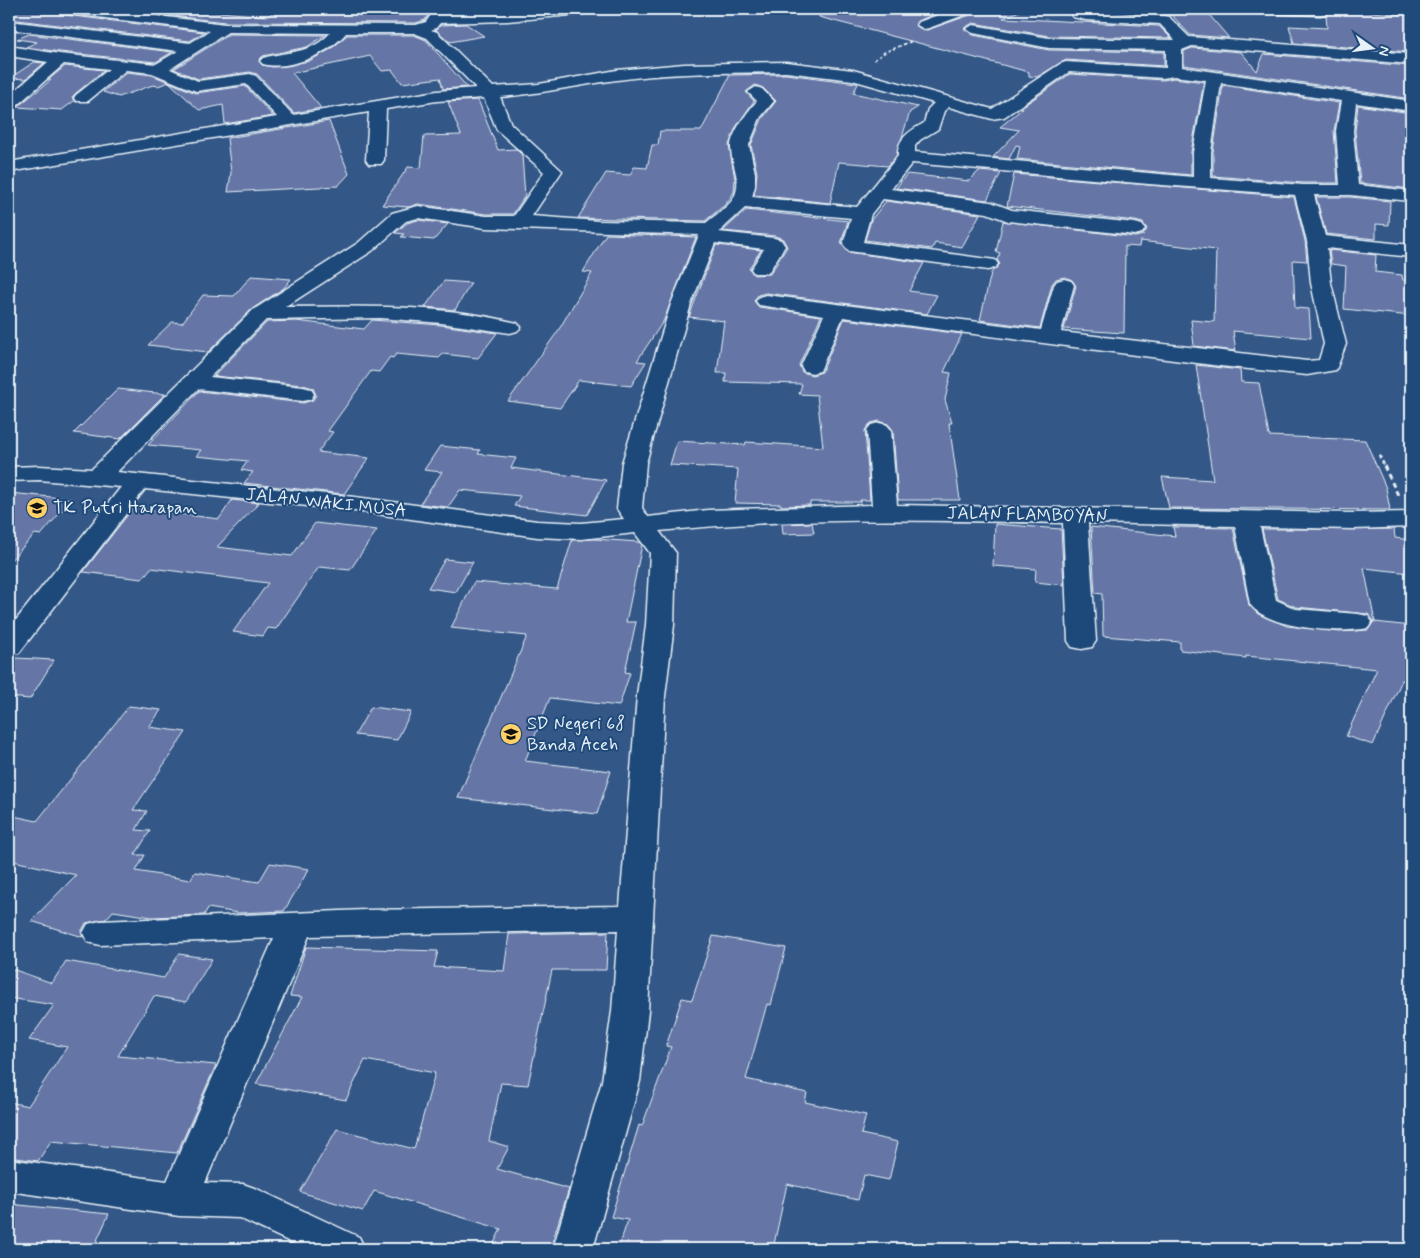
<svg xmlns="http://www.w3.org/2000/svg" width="1420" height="1258" font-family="Mynerve,sans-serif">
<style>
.building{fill:#6576a6;stroke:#e8f1f8}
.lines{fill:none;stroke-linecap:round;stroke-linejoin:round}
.minor-casing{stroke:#e8f1f8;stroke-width:3}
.path-far2{stroke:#e8f1f8;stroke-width:2;stroke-dasharray:3 2.5;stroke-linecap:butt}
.path-far1{stroke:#e8f1f8;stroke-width:2.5;stroke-dasharray:4 3;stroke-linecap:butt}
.path{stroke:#e8f1f8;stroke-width:3;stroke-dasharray:5 4;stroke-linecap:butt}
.minor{fill:#1f4a7a;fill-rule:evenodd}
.labels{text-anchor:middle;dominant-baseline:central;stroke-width:4;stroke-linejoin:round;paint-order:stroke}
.street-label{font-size:18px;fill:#e8f1f8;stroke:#1f4a7a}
.poi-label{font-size:18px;fill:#e8f1f8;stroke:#1f4a7a;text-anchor:start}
</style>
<rect width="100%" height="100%" fill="#335787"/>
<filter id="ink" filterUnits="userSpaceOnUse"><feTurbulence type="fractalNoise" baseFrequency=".02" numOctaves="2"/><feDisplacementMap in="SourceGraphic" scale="10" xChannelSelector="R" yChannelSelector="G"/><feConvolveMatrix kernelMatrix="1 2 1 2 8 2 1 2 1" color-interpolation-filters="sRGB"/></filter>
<g filter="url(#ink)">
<g class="building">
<path d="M10,9H56L65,15L204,32L190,41L9,19Z"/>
<path d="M113,9H182L268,16L276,11L293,12L297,9L372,13L376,9H433L425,20L416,23L225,22Z"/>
<path d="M820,9H949L917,21L915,25L924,31L973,14L976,9H1024L1003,18L1159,26L1171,38L1049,36L973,23L964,28L973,35L1049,50L1164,52V66L1066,60L1037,77L1029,76V72L819,17Z"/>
<path d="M1330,9L1411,15V52L1294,43L1289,26L1327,28L1326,15Z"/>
<path d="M1167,10H1205L1229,38L1190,35Z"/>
<path d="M466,24L484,36L450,42L436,30L441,25Z"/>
<path d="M29,34L172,52L156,62L60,52L26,47L37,42L17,39Z"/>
<path d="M229,34L325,35L307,47L263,56L259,60L262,65L273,67L309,61L331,49L347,35H414L426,40L467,87L443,89L440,78L402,83L392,70L382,71L370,56L292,73L321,108L294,113L257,74L250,72L198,79L174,69Z"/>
<path d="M1192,48L1241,52L1257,71L1264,54L1411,66V99L1184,65V51Z"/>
<path d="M34,62L44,63L26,79L10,78Z"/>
<path d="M65,66L104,70L75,94L72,97L74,101L62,110L17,107L51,80H48Z"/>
<path d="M127,72L152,75L169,82L158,86L153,85L119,97L103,92Z"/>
<path d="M786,74L856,83L858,84L853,93L918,107L910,112L896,156L888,166L839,162L830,203L754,195L757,173L751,145L762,119L776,101L763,88L755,85L746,92L754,101L736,127L729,145L735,179L734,192L726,204L705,221L578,218L606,173L630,175L634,167L647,168L652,145H658L660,131H701L730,75Z"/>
<path d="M1070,74L1163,80L1174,78L1204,82L1191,152V175L1017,159L1020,146L1016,145L1009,159L993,157L1019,130L1000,127L1023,108H1020Z"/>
<path d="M169,82L196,93L245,86L273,116L225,124L223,105L199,110Z"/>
<path d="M1223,85L1339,103L1334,131L1338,183H1303L1213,176V152Z"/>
<path d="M478,100L498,150L516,149L522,155L525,196L513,214H486L418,204L409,207L382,205L408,167L421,168L424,136L461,135L448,102Z"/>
<path d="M1358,105L1411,113V189L1360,183L1355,131Z"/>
<path d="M329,121L349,174L338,186L228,192L231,173L227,138Z"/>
<path d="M979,171L1001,173L987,200L896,188L907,174L969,181Z"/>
<path d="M1014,174L1294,197L1305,241L1307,261L1293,260L1295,308L1309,309L1311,338L1233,331L1236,351L1194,346L1191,320L1214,322L1216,250L1140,241L1139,247L1125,246L1124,333L1064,329L1076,286L1072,280L1065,277L1056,279L1052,284L1040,328L980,320L991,273L1000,264L997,260L1000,253L996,252L1003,221L1135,237L1143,235L1147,229L1143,223L1135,221L1007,206Z"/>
<path d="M1316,197H1350L1390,201L1389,225L1376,224V239L1326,234Z"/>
<path d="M886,201L980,214L962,247L935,243L932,249L865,240L871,220Z"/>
<path d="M746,210L848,221L841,243L848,252L924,263L909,291L937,295L927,314L766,293L758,295L754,301L759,307L821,316L799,365L802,372L812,375L822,372L844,319L962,334L944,372L951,373L945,400L952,423H949L960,500H898L893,430L888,424L879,421L871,423L865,430L870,500H860L861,502H810V505L781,506V504L735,503L738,469L670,465L677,441L745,445L746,442L823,447L817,395L799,394L802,384L725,382L726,373H717L724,321L689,317L716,245L761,250L749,268L754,275L770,274L787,247L783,239L775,236L723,231Z"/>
<path d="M418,220L448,224L434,240L401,237L404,234L395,233L407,223Z"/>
<path d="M606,234L696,237L664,320L637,361L646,362L631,386L579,380L560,408L508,401L558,331L592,273L583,272Z"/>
<path d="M1329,250L1376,255L1375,272L1402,275L1403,280L1411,281V316L1344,309L1346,266L1331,264Z"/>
<path d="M251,276L291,279L284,288L252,309L208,352L148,345L172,322L182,323L203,295L234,296Z"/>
<path d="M444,281L471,283L455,310L425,307Z"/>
<path d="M372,320L441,325L497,333L478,358L443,354L439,358L396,354L393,358L390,357L379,372L371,371L328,431L333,432L318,452L369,458L344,494L244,483L253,472L241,470L248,461L196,456L201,450L148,445L199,391L303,403L313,400L316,395L313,388L303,385L214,376L267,322L296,321L364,329Z"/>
<path d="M1196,365L1240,370L1241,382L1259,383L1269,436L1365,440L1386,488L1390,510L1169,508L1162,477L1213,480Z"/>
<path d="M118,389L165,394L120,439L74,433Z"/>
<path d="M440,446L480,450L478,454L516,458L511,468L606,480L587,515L514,506L520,496L460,490L448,507L420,504L442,472L424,470Z"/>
<path d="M9,493L72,499L41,535L35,534L9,562Z"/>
<path d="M232,500L259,503L217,547L292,556L315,523L377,530L350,570L319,567L276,629L268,628L263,636L233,632L268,583L151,568L142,579L83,572L133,508L219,519Z"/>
<path d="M812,523L814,533L783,534L782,524Z"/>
<path d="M995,524L1061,529L1064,585L1035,582L1036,569L993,566Z"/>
<path d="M1091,527L1175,536L1173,527L1233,528L1249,605L1258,614L1287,626L1340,632L1368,630L1374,621L1368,614L1296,607L1278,599L1262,529H1394L1395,538L1411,540V573L1364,568L1375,622L1411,626V681L1402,680L1373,745L1346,736L1377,669L1246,656V658L1180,650V642L1103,636L1102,594L1095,593Z"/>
<path d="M594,539L639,542L642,545L626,622H636L625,672L630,673L619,706L550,698L525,761L611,771L597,814L458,798L527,636L451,628L474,582L557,589L572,540Z"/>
<path d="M445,559L473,562L456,592L428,588Z"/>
<path d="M16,658L54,660L30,699L9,697V668Z"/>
<path d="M129,706L161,710L149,727L186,732L133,810L147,811L136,830L150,831L135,855H145L136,871L190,880L195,872L259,882L270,863L309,869L284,911L238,913L208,908L204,915L152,917L113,911L106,919L86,923L81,932L83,937L31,921L76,875L9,860V815L37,821Z"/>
<path d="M371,707L411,712L397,740L355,735Z"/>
<path d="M608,932L606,970H552L528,1085L501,1083L489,1141L509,1147L497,1169L569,1189L550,1249H491L501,1229L374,1191L363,1211L300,1192L337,1129L414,1149L435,1073L365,1060L346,1100L256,1084L302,997L290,996L306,947L438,951L434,967L504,971L509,934Z"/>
<path d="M713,936L786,948L771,1005L767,1004L746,1079L807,1093L805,1102L866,1115L861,1134L898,1142L889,1180L864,1175L858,1200L787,1184L773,1249H618L628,1220L611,1217L639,1125L642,1126L671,1047L666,1046L682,998L692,1000Z"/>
<path d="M179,954L212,959L186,1002L154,996L118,1056L216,1065L177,1153L51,1141L38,1161L9,1157V1102L28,1106L67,1047L29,1040L54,1005L9,998V968L52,983L66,961L164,978Z"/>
<path d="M9,1204L109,1214L93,1249H9Z"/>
</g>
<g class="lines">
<g class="minor-casing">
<g id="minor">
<path d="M58,9H99L225,24L416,25L426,22L435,9H449L446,14L549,9H599L592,13L508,21L440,23L436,28L431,30L437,32L493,87L539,84L617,70L684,64L786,62L853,70L992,109L1060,64L1066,62L1166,68V50L1049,48L973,33L966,29L973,25L1049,38L1175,40L1160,24L1086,20L1073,17L1067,9L1164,16L1169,17L1189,37L1411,54V64L1192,46L1182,50V67L1411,101V111L1356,103L1353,131L1358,185L1411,191V201L1350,195H1314L1325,236L1411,245V257L1327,248L1331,283L1346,344L1336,370L1307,375L1220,366L843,317L820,371L812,373L804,371L801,366L824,315L759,305L756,301L759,297L766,295L1041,330L1054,285L1057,281L1064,279L1071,281L1074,285L1061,332L1307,361L1319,360L1324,344L1311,283L1307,241L1295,195L1149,184L912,163L891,189L991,202L1012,210L1135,223L1142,225L1145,229L1142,233L1135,235L1008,221L987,213L883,199L871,214L863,242L995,260L998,264L995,268L988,270L849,251L843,244L851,218L745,208L719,232L774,238L781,240L785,246L768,273H754L751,269L764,249L715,243L691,304L646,463L642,508L648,517L708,510L872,505L867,430L871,425L879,423L887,425L891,430L897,505L1353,513L1411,512V527L1353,529L1260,527L1276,600L1296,609L1358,614L1368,616L1372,622L1368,628C1341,634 1266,628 1250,604L1235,526L1088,523L1096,641L1092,647L1082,649L1072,647L1068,641L1063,523C928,520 793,517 659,531L676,553L674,625L665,696L648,1011L640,1081L593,1249H553L602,1081L612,1011L618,930L309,936L205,1183L243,1184L257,1189L359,1237L365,1249H305L239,1218L179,1216L9,1191V1159L167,1181L274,938L100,945L88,942L83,933L88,924L100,921L365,910L620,906L637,696L646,625L650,553L635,533L581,539L537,537L355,511L145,489L19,653L9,655V629L121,487L39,480L9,481V467L39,466L92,469L253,310L358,243L392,213L418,206L486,216H514L544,172L497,130L484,98L437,101L386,109L384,160L381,164H369L366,160L369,112L9,172V162L277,117L246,84L196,91L152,73L126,70L88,101H76L74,98L76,95L109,69L64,64L15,107L9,109V96L48,62L9,56V46L60,54L156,64L178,51L9,29V21L190,43L210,31L65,13ZM228,32L330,33C312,54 288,51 263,58L260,61L263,64C289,71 329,54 346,33H414L427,38L476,88L437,91L293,115L256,76L250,74L198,81L170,69ZM786,72L852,80L934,103L928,109L924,123C910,131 897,138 898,156L857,207L752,197L755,186V173L749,145L760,118L774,101L762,89L756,87L748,92L757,101C748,111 733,131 731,145C730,164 744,181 733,199C727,208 714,216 706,223L598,221L532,216L562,171L511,124L500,97C540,94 578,85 617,80C673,72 730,73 786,72ZM1069,72L1163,78L1174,76L1206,80L1193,152V177L915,152V146L920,140L938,129L944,111L949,107L992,119L1004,117ZM1221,83L1341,101L1336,131L1340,185H1303L1211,178V152ZM418,218L486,228L699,235L671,304L622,463L617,509L624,519L581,523L537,521L355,497L117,472L198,389L303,401L311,399L314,394L311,389L303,387L210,377L266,320L380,318L441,323L510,333L517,331L521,327L517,323C442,304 362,306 285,307L372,251L406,221Z"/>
<path d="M954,9H974L972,12L929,28L924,29L917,25L919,22Z"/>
<path d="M1262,9H1328L1325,14L1320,15L1269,13Z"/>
<path d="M1393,9H1411V13H1400Z"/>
</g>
</g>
<path class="path-far2" d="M874,60L885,52L912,41"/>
<path class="path-far1" d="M1379,455L1385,467"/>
<path class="path" d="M1384,466L1398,495"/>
<use href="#minor" class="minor"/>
</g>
</g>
<defs>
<g id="school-disc" transform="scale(1.125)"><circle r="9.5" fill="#ffd166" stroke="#1f4a7a"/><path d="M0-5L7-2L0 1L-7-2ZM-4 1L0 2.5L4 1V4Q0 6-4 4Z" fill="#111"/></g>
</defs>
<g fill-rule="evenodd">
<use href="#school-disc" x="37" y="508"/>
<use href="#school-disc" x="511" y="734"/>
</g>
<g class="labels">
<g class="street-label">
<text transform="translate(326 503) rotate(6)">JALAN WAKI MUSA</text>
<text transform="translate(1027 515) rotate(1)">JALAN FLAMBOYAN</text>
</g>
<g class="poi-label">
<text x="53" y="508">TK Putri Harapan</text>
<text x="527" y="724">SD Negeri 68<tspan x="527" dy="21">Banda Aceh</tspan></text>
</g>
</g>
<rect width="1420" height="1258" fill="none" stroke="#1f4a7a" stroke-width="30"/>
<rect x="15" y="15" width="1390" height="1228" fill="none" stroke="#e8f1f8" stroke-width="2" filter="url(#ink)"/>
<g transform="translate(1372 48) rotate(104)" stroke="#1f4a7a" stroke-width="4" paint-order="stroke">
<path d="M0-4L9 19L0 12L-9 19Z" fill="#e8f1f8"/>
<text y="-8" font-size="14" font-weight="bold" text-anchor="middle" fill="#e8f1f8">N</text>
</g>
</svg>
